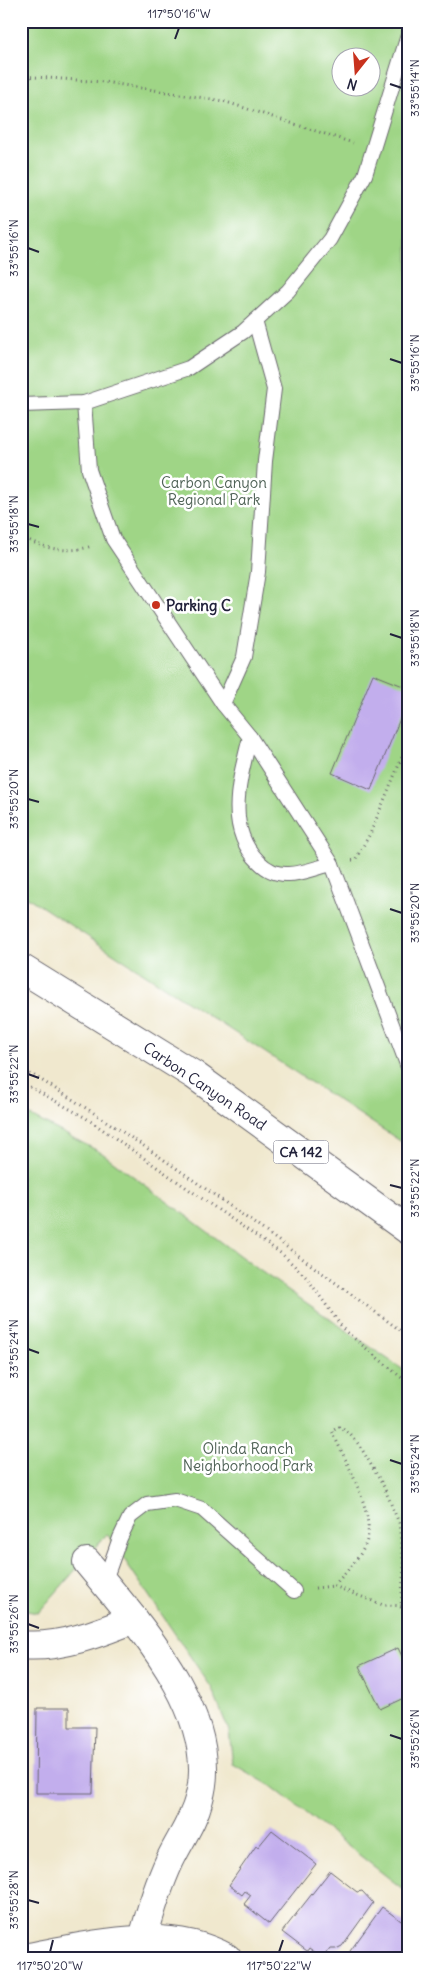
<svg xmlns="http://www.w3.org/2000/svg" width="429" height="1979" font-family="Delius,sans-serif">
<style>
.green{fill:#9fd586;stroke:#607c60;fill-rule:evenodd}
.building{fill:#c2aeed}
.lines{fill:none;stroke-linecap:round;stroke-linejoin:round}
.service-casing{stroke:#6a676e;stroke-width:16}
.minor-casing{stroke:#6a676e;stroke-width:30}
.primary-casing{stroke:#6a676e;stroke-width:30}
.path{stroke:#6a676e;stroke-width:3;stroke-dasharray:1 4;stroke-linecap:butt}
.service{stroke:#fff;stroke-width:14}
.minor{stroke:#fff;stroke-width:28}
.primary{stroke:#fff;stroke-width:28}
.ticks{fill:none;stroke:#22223b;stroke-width:2}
.poi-dot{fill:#c8321e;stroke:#fff;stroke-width:2}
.labels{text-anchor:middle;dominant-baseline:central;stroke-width:5;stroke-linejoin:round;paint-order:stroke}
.shield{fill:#fff;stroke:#646476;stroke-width:1}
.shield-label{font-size:14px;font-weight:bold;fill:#22223b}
.park-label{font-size:15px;fill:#4e6155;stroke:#fff}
.poi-label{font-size:15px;font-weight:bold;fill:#22223b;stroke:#fff;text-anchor:start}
.street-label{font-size:15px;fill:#22223b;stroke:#fff}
.neatline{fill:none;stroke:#22223b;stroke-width:2}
.ticks-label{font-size:12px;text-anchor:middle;fill:#22223b}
</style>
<rect width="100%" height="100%" fill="#fff"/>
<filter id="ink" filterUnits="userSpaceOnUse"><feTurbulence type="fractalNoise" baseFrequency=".02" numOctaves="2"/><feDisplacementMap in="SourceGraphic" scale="10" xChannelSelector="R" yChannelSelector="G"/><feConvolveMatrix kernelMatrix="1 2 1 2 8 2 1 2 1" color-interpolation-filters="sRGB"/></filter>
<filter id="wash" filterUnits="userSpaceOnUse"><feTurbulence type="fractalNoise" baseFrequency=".0096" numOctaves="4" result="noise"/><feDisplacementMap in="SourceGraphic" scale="20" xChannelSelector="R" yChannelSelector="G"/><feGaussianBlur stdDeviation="1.12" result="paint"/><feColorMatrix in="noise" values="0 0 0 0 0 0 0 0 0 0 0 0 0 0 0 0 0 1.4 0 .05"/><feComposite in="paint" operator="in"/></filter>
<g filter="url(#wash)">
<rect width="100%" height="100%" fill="#f0e8ce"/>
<g class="green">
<path d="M21,21H408V1146L21,893ZM342,58H372V88H342Z"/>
<path d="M21,1111L102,1153L259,1270L408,1373V1893L271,1786L233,1764L229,1731L211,1687L107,1534L38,1613L21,1610Z"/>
</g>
<g id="blocks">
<g class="building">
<path d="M373,674L408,688V699L371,790L332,773Z"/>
<path d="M398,1648L408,1668V1696L380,1709L359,1666Z"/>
<path d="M21,1707H24L23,1750H21Z"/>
<path d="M37,1708H69V1727H95L93,1793H36Z"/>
<path d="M272,1830L316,1864L269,1924L244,1904L251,1895L245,1891L242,1895L229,1885L256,1846L258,1847Z"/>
<path d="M330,1871L357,1892L362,1891L373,1903L342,1946L336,1949H330L323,1958L309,1948L307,1951L282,1932Z"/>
<path d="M382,1907L408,1926V1958H345Z"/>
</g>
</g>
</g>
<g filter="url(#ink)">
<use href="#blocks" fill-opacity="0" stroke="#6a676e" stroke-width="1"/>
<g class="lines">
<g class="service-casing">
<g id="service">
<path d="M84,403L89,470L113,539L223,704L250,737L332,864L408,1067"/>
<path d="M21,405L84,403L189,368L243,332L288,291L330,239L365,175L408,35"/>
<path d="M223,704L244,657L258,572L265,461L274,389L255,321"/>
<path d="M250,737C240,779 224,828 259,862C266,869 275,874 286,874C300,875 318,867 332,864"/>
<path d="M104,1583L120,1538L130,1517L147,1504L175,1500L202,1509L294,1591"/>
</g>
</g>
<g class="minor-casing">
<g id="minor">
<path d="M87,1562C136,1622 223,1715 199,1799C193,1822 180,1839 170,1860C158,1886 150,1912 143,1939"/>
<path d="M21,1645C59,1649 99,1633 134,1619"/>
<path d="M24,1958C89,1946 165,1924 227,1958"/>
</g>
</g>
<g class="primary-casing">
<path id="primary" d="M21,968L194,1075L408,1230"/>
</g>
<g class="path">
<path d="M21,76L104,82L223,101L353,143"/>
<path d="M21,536C43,549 68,554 92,546"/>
<path d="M352,860H355L370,834L408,743"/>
<path d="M21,1068C156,1148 281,1243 408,1336"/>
<path d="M21,1082L86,1118L282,1254L307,1278L344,1330L408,1383"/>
<path d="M334,1586L383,1605L408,1606"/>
<path d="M315,1588L334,1586C344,1573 360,1559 366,1543C377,1514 344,1459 332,1431L339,1427L349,1433L360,1446L384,1487L399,1523L404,1567L401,1607L408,1625"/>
</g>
<use href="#service" class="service"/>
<use href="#minor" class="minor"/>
<use href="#primary" class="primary"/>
</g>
</g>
<path class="ticks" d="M175,39L179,28M390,84L402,88M28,248L39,252M390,359L402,363M28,524L39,527M390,634L402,638M28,799L39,802M390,909L402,913M28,1074L39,1078M390,1185L402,1188M28,1349L39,1353M390,1460L402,1464M28,1624L39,1628M390,1735L402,1739M28,1900L39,1903M50,1952L53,1940M279,1952L283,1940"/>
<circle class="poi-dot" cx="156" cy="605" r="5"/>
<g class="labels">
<rect class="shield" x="273.5" y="1140.5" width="55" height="23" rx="4"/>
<g class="shield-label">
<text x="301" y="1152">CA 142</text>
</g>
<g class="park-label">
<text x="214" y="482">Carbon Canyon<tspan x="214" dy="17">Regional Park</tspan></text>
<text x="248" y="1448">Olinda Ranch<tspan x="248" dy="17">Neighborhood Park</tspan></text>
</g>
<g class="poi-label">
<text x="166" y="605">Parking C</text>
</g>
<g class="street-label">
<text transform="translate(205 1086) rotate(34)">Carbon Canyon Road</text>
</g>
</g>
<rect width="429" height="1979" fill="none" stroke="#fff" stroke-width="55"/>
<g transform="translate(356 72) rotate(197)"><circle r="24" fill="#ffffff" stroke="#a7a7b1"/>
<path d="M0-4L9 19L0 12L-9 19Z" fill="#c8321e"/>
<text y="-8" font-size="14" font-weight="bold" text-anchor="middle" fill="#22223b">N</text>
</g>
<rect x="28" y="28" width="374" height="1924" class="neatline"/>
<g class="ticks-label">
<text x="179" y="18">117°50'16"W</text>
<text transform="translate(415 88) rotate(-90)" y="4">33°55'14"N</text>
<text transform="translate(14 248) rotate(-90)" y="4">33°55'16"N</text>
<text transform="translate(415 363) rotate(-90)" y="4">33°55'16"N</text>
<text transform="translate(14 524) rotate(-90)" y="4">33°55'18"N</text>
<text transform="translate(415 638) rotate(-90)" y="4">33°55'18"N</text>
<text transform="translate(14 799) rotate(-90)" y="4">33°55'20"N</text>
<text transform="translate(415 913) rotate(-90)" y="4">33°55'20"N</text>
<text transform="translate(14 1074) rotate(-90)" y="4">33°55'22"N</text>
<text transform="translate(415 1188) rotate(-90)" y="4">33°55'22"N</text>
<text transform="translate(14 1349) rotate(-90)" y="4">33°55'24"N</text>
<text transform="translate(415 1464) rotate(-90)" y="4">33°55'24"N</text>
<text transform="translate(14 1624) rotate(-90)" y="4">33°55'26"N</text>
<text transform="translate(415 1739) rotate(-90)" y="4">33°55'26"N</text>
<text transform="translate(14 1900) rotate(-90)" y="4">33°55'28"N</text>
<text x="50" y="1970">117°50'20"W</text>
<text x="279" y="1970">117°50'22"W</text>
</g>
</svg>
